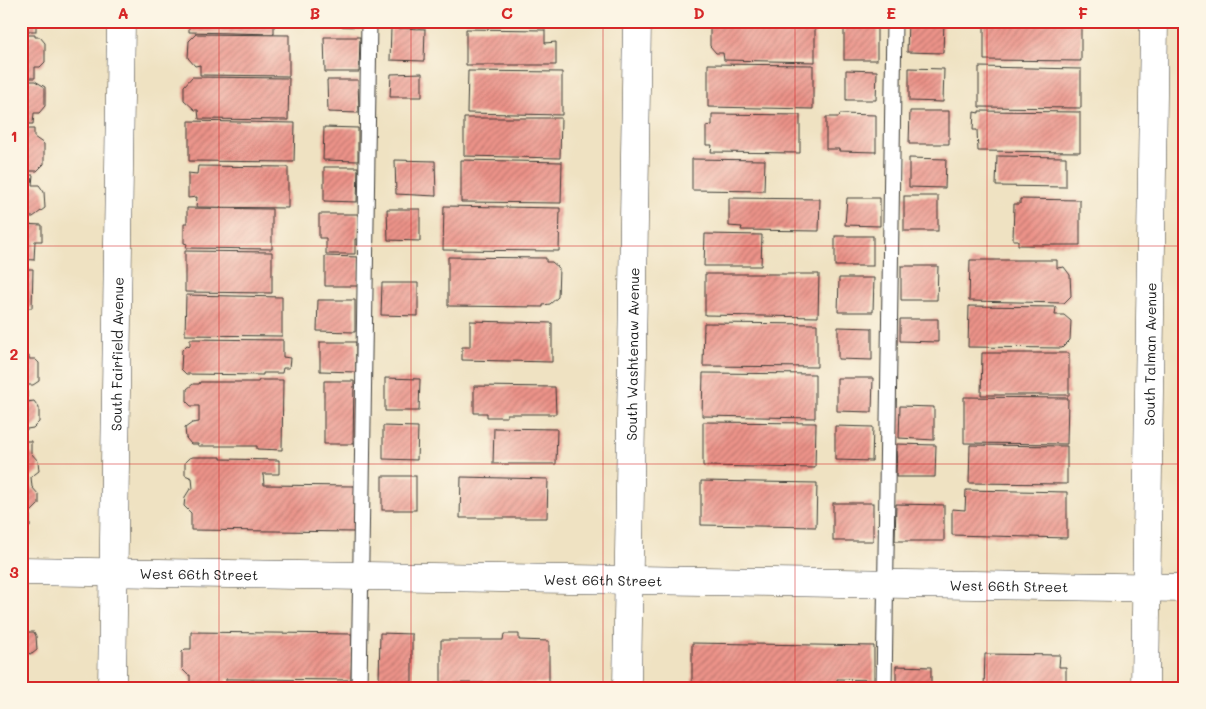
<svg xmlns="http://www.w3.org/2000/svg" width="1206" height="709" font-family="Mali,sans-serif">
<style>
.grass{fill:url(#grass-tufts);stroke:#657b52}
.building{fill:url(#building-hatch)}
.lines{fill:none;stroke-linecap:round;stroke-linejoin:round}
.service-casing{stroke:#3c3a35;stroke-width:17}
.minor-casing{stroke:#3c3a35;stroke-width:29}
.service{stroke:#fff;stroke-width:15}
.minor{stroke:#fff;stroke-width:28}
.grid{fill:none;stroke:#d62828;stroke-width:1;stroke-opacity:0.55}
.labels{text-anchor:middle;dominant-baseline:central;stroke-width:4;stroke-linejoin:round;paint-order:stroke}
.street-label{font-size:14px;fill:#1c1c1c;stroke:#fcf5e5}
.neatline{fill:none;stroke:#d62828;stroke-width:2}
.grid-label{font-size:16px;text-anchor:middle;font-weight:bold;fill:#d62828}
</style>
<defs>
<pattern id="grass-tufts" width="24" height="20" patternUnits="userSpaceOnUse" patternTransform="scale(1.25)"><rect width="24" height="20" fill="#aeda87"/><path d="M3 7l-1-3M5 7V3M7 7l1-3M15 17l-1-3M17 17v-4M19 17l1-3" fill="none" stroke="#95ba74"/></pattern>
<pattern id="building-hatch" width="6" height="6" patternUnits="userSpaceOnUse" patternTransform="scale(1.25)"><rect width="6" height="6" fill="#ec9389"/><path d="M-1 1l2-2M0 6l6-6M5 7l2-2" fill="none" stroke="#be776f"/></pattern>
</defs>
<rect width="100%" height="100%" fill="#fcf5e5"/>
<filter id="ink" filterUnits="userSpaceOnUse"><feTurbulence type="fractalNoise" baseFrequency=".02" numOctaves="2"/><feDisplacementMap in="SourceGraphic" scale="10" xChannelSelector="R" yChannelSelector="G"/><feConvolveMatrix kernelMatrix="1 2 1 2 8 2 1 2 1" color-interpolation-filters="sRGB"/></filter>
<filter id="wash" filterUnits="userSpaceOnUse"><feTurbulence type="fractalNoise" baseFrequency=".0096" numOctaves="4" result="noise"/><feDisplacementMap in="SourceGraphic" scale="20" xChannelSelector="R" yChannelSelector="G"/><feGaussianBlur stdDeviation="1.12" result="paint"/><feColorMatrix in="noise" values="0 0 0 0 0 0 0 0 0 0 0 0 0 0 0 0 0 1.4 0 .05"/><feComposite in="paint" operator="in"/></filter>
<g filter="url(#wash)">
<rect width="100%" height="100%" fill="#efe2c2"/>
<rect class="grass" x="1182" y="634" width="3" height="54"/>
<g id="blocks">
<g class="building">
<rect x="21" y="21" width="15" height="10"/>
<path d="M189,21H274V34L189,32Z"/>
<path d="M323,21H363V27L323,26Z"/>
<path d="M717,21H815V62L724,60L723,53H716L710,46V28Z"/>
<path d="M908,21H944L943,53L907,52Z"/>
<path d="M984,21H1081V61L984,60Z"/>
<rect x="844" y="23" width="33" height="37"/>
<path d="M391,28L425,29L424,61L390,60Z"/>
<path d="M466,29L545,30V43L556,42V65H466Z"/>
<path d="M196,34L289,35V76L200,75V65L195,66L188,58L189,41Z"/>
<path d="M21,35H35V37H40L45,43V62L40,67H35V78H21Z"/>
<path d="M324,37H360L359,72H325Z"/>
<path d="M708,64L813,65V109L708,107Z"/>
<path d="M979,67L1081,69V108L979,107Z"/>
<path d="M909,68L944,69L943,102L909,101Z"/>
<path d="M846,70L877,71L876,100H846Z"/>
<path d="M468,71L562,72V115L467,113Z"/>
<path d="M422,73V97H390L391,74Z"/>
<path d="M192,77L289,78L288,120L199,119L198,110H195L184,100V86Z"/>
<path d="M327,80H358L359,113L328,112Z"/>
<path d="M21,81H35L45,87V106L39,113H34L33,124H21Z"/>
<path d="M910,111H949V144H909Z"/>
<path d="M979,111L1080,112V152L978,151L977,130H973L974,112L979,113Z"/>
<path d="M712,114L800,115V153L711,152L712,145H706V126L712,125Z"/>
<path d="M840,114L876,115V152L839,151V149H826V117H839Z"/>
<path d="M464,118H561L560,158L464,156Z"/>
<path d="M189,121L295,123L294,162L189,161Z"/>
<path d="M324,127L358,128V161L323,160Z"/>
<path d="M21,129H34V137L44,144V164L37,171H21Z"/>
<path d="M997,156L1066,157V187L996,186Z"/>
<path d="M909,158L946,159L945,188L909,187Z"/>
<path d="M692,159L765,160L764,191L692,190Z"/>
<path d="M395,160L435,161L436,196L396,194Z"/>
<path d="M461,160L562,162L561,203L461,202Z"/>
<path d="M198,166L288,167V208L196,207L197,197L188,198V173L197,174Z"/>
<path d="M324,167H358L357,202L324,201Z"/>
<path d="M21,175H33L32,185H39L44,192L45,208L33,217H21Z"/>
<rect x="904" y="196" width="34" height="35"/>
<path d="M729,198L820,199L819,231L741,230L742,227L729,226Z"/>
<path d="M847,198H880V226L845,225Z"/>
<path d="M1020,199L1080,200V245H1018V240H1013L1014,204H1020Z"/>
<path d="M444,206L560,208L559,251L443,250Z"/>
<path d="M187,208L272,209V249L186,248L187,244L184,243V223H187Z"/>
<path d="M387,209H420V241L388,240Z"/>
<path d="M319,214H358L357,239H355V254H326V238H319Z"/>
<path d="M21,224L42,225V241H35L34,260L21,259Z"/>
<path d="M705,234L762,235L761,266H704Z"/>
<rect x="835" y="236" width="38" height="30"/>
<path d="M185,251L272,252V293L185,292Z"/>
<path d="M325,256L359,257V286H325Z"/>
<path d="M448,257L546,258V262H552L559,268L558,297L550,304L543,305V307L448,306Z"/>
<path d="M970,260H1057V268L1064,267L1070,275L1071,296L1064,303L969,301Z"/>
<path d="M901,266H938L937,300H901Z"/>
<path d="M21,269H33L32,308H21Z"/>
<path d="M705,274H819L818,317L705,315Z"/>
<path d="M839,278H874L873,312H838Z"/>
<path d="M382,283H418V316L381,315Z"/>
<path d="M186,295L282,297V336L185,335Z"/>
<path d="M318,300H355V332L317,331Z"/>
<path d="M969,306L1056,307L1055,315H1064L1071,321L1070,340L1062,348L968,347Z"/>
<path d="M900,319H938V342L900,341Z"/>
<path d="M470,321L552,323V362L462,360V347H470Z"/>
<path d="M704,323L817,324V367L703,366Z"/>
<path d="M838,327L872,328V360L838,359Z"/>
<path d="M190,339L283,340V357L290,358L289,368H283L282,373H263V375L186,374L181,369L182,350L187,345L190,346Z"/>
<path d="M320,342H356V372L320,371Z"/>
<path d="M982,353H1069V395H981Z"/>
<path d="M21,356H29V359H35L39,363V381L33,385H27V402L34,401L39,408V422L33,428L27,429H21Z"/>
<path d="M703,373L815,374V418L702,416Z"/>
<path d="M385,378L420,379L419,411H385Z"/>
<path d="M837,378H873L872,412L837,411Z"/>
<path d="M259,380H283L282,450L257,449V446H198V444H191L186,438L185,428L192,423L199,422V406H191L187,402V389L193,384H199L200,382H258Z"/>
<path d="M324,381H354L353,444H324Z"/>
<path d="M474,386L555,387L556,414H507V417H487V413H474Z"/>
<path d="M964,397L1068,398L1067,444L964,443Z"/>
<path d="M900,406L934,407V440L899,438Z"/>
<path d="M703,422L816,423L815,468L703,466Z"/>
<path d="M383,426L418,427L417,460L383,459Z"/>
<path d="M835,426L873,427L872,461L835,460Z"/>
<path d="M494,428L557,429L556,464H493Z"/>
<path d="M21,441H31V453L38,461L39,471L31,477L32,487L39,495V504L30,513V527H21Z"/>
<path d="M897,444L936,445L935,477H896Z"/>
<path d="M970,445L1067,446V484L969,483Z"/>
<path d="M193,457H221V459L279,460V474H263L264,485L355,486V532L191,530V513L184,506L185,497L190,489H193L192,478L185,475V462L189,458Z"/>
<rect x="382" y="476" width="34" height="34"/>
<path d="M461,477L548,479L547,518H460Z"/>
<path d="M701,481L817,483L816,527L701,525Z"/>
<path d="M966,490L1067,492V538L952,535V509L965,510Z"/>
<rect x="833" y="503" width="40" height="38"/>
<path d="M896,504L944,505V541H895Z"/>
<path d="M21,630H25V632H34L36,636L37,650L32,654L25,653L24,671H21Z"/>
<path d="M191,632L352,634L351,680L226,679V688H190V675H188L182,669V652L185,649H191Z"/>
<path d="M380,633L412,634V682H379Z"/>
<path d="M504,634H519V640L549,641V683H441V640H503Z"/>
<path d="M692,643L874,646V680L837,679L838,688L692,687Z"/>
<path d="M985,654L1060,655L1059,667H1066V688H984Z"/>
<path d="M896,666L931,667V688H896Z"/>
<rect x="456" y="686" width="52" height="2"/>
</g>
</g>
</g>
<g filter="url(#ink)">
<use href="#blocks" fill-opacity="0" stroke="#3c3a35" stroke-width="1"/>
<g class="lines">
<g class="service-casing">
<g id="service">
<path d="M359,688L369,21"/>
<path d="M884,688L894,21"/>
</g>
</g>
<g class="minor-casing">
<g id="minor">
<path id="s1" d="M21,571L1185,588"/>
<path id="s2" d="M112,688L121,21"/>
<path id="s3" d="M627,688L637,21"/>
<path id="s4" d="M1145,688L1154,21"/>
</g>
</g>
<use href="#service" class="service"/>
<use href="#minor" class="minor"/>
</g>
</g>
<path class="grid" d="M219,21V688M411,21V688M603,21V688M795,21V688M987,21V688M21,246H1185M21,464H1185"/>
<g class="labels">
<g class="street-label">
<text stroke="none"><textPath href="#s2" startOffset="334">South Fairfield Avenue</textPath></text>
<text stroke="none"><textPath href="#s4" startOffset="334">South Talman Avenue</textPath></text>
<text stroke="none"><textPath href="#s3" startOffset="334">South Washtenaw Avenue</textPath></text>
<text stroke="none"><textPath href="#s1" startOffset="178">West 66th Street</textPath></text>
<text stroke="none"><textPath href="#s1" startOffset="582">West 66th Street</textPath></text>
<text stroke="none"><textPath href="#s1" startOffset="988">West 66th Street</textPath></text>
</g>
</g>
<rect width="1206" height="709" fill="none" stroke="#fcf5e5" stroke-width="55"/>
<rect x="28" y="28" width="1150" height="654" class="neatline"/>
<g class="grid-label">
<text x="123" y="19">A</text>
<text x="315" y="19">B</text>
<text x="507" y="19">C</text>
<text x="699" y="19">D</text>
<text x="891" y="19">E</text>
<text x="1083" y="19">F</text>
<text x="14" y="142">1</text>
<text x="14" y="360">2</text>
<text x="14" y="578">3</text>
</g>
</svg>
